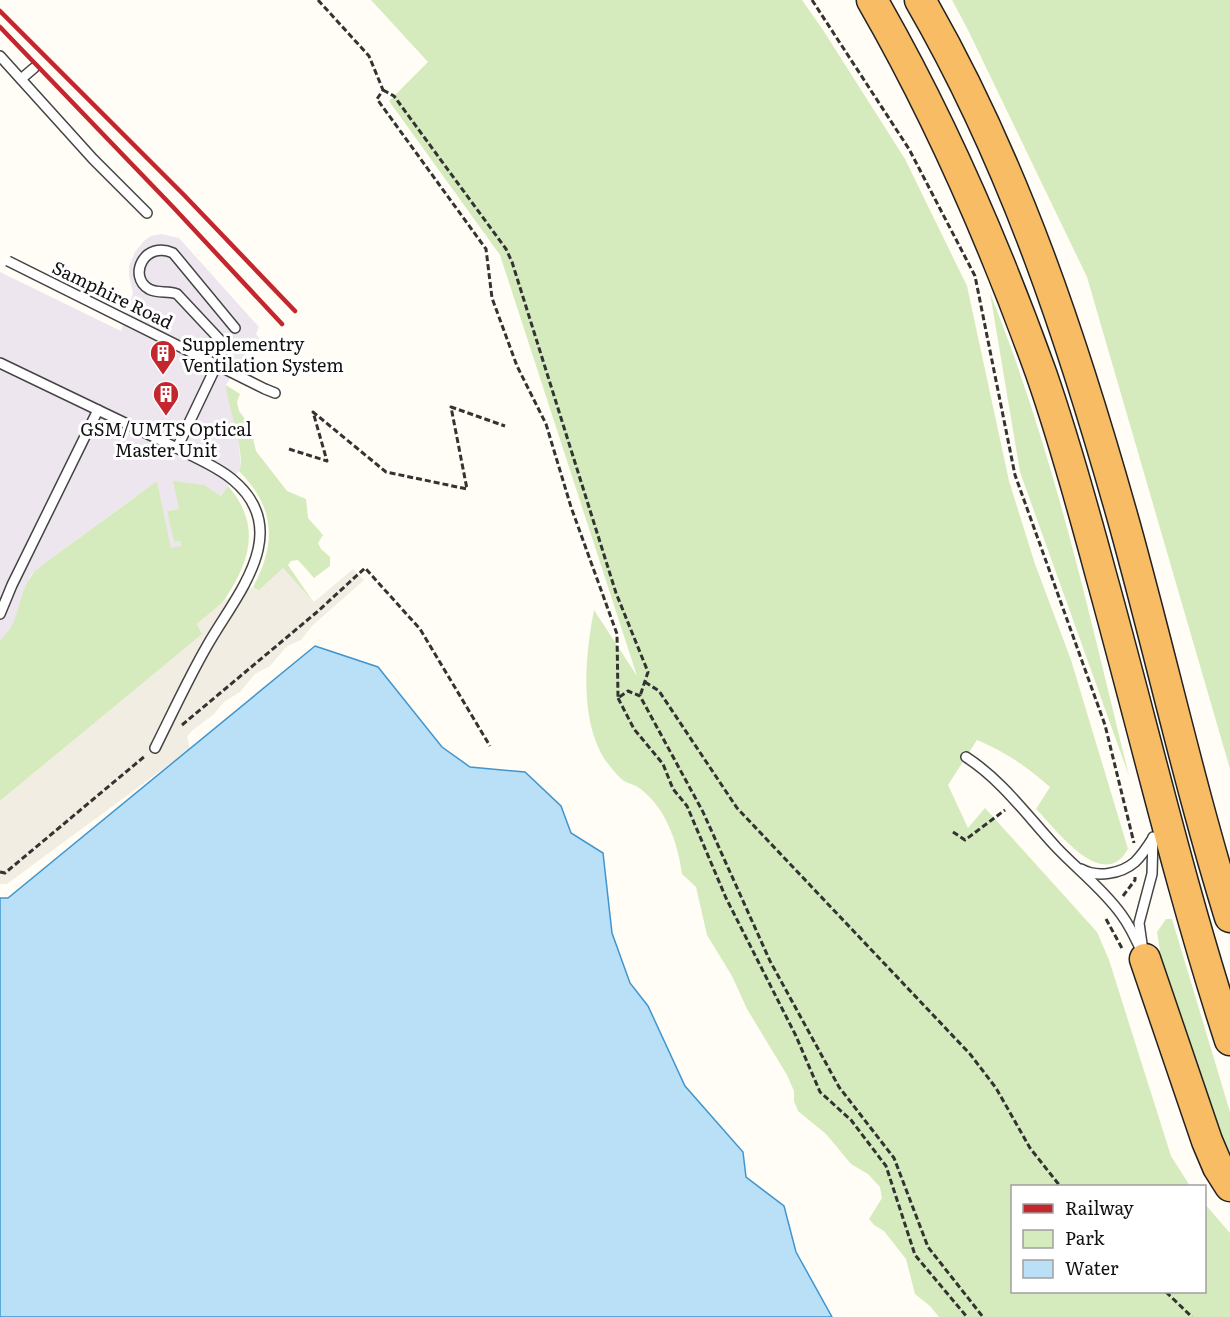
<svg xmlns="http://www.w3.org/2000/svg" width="1230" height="1317" font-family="Literata,serif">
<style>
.industrial{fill:#eee6ef}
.green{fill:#d5ebbd}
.plaza{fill:#f1ede2}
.water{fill:#b9e0f7;stroke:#3f96cf;stroke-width:1.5}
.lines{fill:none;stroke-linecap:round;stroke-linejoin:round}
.service-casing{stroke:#444;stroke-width:12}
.trunk-casing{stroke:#222;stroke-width:33}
.path{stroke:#333;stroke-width:3;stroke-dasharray:6 3;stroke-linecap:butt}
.service{stroke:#fff;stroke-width:9}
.trunk{stroke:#f7bc64;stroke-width:30}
.rail{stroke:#c4262e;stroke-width:4.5}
.service-bridge-casing{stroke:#444;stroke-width:12;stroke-linecap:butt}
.service-bridge{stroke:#fff;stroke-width:9}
.labels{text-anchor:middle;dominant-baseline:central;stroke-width:6;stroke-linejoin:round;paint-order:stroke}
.street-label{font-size:18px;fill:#111;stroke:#fff}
.poi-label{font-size:18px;fill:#111;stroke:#fff;text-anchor:start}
</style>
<rect width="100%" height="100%" fill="#fffdf5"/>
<path class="industrial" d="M161,234L179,238L259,327L256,334L260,340L244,355L226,385L239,445L241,468L221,496L198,484L179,509L168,511L174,542L180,541L181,547L171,549L157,482L132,499L42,565L30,576L17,615L7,634L0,640V272L121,331L133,293L129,275V266L135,252L144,241L151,236Z"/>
<g class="green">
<path d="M371,0H802L823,30L905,159L967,286L1009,481L1035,564L1071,660L1128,849C1103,894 1056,829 1036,809L1050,787C1026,766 1007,753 977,740L948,785L968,828L985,808L1097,932L1109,960L1171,1156L1190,1186H1012V1292H1204L1205,1204L1230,1233V1317H939L930,1306L915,1294L906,1259L884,1231L874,1225L869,1219L882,1198L880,1187L868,1174L851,1164L826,1134L798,1111L794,1101V1091L787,1075L747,1009L732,976L707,935L696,887L682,874C678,843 665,804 636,786C632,784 627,783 624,781C617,776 610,766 605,760C579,719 585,656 594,610L637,676L500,255L389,101L428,62Z"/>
<path d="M952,0H1230V769L1087,277L967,28Z"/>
<path d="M990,293C1053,449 1089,613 1129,776L1020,472Z"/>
<path d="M226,385L240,394L237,402L239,411L250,426L256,451L287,491L306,499L308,518L323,535L318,543L321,549L330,557V566L314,578L298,560L291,561L288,565L314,603L256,590L253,587C277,542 275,508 239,471C247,456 227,405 226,385Z"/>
<path d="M157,481L171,548L181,546L180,541L174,542L167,511L179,509L173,481L204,485L221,496L228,486C261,524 251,560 225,599C219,608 206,616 197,624L203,634L0,801V640C21,623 17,594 32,575C34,571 39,568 42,565Z"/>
<path d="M1166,919H1172L1230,1112V1164L1164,976L1157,932Z"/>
</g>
<path class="plaza" d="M283,568L314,602L353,569L364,580L312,626L301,640L287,646L270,666L255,674L240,692L224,702L214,714L193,730L187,736L190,749L7,884H0V801L202,634L197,624L225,600L253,587L259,590Z"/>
<path class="water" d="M315,646L378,667L442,747L470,767L525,772L561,806L571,833L603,853L612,933L630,983L648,1006L685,1086L743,1152L746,1177L784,1206L796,1252L832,1317H0V898H8Z"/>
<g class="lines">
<g class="service-casing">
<g id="service">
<path d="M0,56L93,159L147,213"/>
<path d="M21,79L34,68"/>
<path d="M0,363L177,448"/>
<path d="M265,389L275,393"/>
<path d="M0,614L12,585L98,410"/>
<path d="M155,748C172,714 188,679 207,646C235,596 295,532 233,480C217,466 195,458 177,448L221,356V341L177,294C168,290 158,294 149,289C127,276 145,240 173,253L235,328"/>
<path d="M966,757C1003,781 1028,817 1057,848C1078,870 1103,889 1121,914C1130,926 1137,941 1143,955"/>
<path d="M1081,869C1097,878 1121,874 1135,862C1142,855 1148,846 1153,838"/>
<path d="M1142,944L1139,923L1152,874L1153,837"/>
</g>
</g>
<g class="trunk-casing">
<g id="trunk">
<path d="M872,0C940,118 995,245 1041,373C1064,439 1083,508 1101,575C1144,730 1180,887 1230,1040"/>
<path d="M920,0C1015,164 1074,344 1125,526C1161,656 1190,788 1230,917"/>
<path d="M1145,959L1207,1141L1218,1167L1230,1186"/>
</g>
</g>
<g class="path">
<path d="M318,0L369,56L383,90L377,99L486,249L492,298L517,366L546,424L571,507L617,634L618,698L628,691L640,696L703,812L770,961L839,1087L894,1158L928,1247L983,1317"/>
<path d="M812,0L909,149L975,276L1015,475L1105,725L1134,843"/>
<path d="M383,90L394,96L506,249L512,262L616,593L648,672L640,696"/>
<path d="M289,449L327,461L313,412L386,472L467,489L451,407L505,426"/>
<path d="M645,682L659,691L737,808L970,1054L996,1088L1030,1148L1060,1186"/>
<path d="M618,698L634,729L663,764L673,789L687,806L726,898L796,1036L820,1092L851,1120L886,1166L915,1255L967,1317"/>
<path d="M182,725L317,612L365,568L420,629L490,746"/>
<path d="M953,832L965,840L1005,810"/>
<path d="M0,872L5,873L145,756"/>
<path d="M1123,896L1135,880V877"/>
<path d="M1106,919L1123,950"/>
<path d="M1166,1292L1192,1317"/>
</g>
<use href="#service" class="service"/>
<use href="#trunk" class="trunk"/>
<g class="rail">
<path d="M0,11L184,195L295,311"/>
<path d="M0,27L173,207L282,324"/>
</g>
<g class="service-bridge-casing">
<path id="service-bridge" d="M8,261L265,389"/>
</g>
<use href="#service-bridge" class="service-bridge"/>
</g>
<defs>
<g id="building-pin" transform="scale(1.35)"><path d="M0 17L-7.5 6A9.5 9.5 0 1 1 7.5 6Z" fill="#c4262e" stroke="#fff"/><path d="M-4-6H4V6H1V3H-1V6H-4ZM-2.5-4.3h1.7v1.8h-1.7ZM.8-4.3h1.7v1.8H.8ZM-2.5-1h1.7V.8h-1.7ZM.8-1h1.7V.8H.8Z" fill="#fff"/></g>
</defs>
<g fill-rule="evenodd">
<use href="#building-pin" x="163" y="353"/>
<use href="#building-pin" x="166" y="394"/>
</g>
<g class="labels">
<g class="street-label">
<text transform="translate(113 294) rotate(26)">Samphire Road</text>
</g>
<g class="poi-label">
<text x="182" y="343">Supplementry<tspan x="182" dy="21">Ventilation System</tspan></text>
<text x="166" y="428" text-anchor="middle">GSM/UMTS Optical<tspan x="166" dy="21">Master Unit</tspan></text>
</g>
</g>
<rect x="1011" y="1185" width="195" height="108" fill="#ffffff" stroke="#a0a0a0" stroke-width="1.5"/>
<rect x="1023" y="1204" width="30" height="9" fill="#c4262e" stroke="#a0a0a0" stroke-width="1.5"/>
<text x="1065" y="1215" font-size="18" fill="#111111">Railway</text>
<rect x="1023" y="1230" width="30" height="18" fill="#d5ebbd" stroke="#a0a0a0" stroke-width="1.5"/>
<text x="1065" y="1245" font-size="18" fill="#111111">Park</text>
<rect x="1023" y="1260" width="30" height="18" fill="#b9e0f7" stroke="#a0a0a0" stroke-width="1.5"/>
<text x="1065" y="1275" font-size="18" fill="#111111">Water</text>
</svg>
